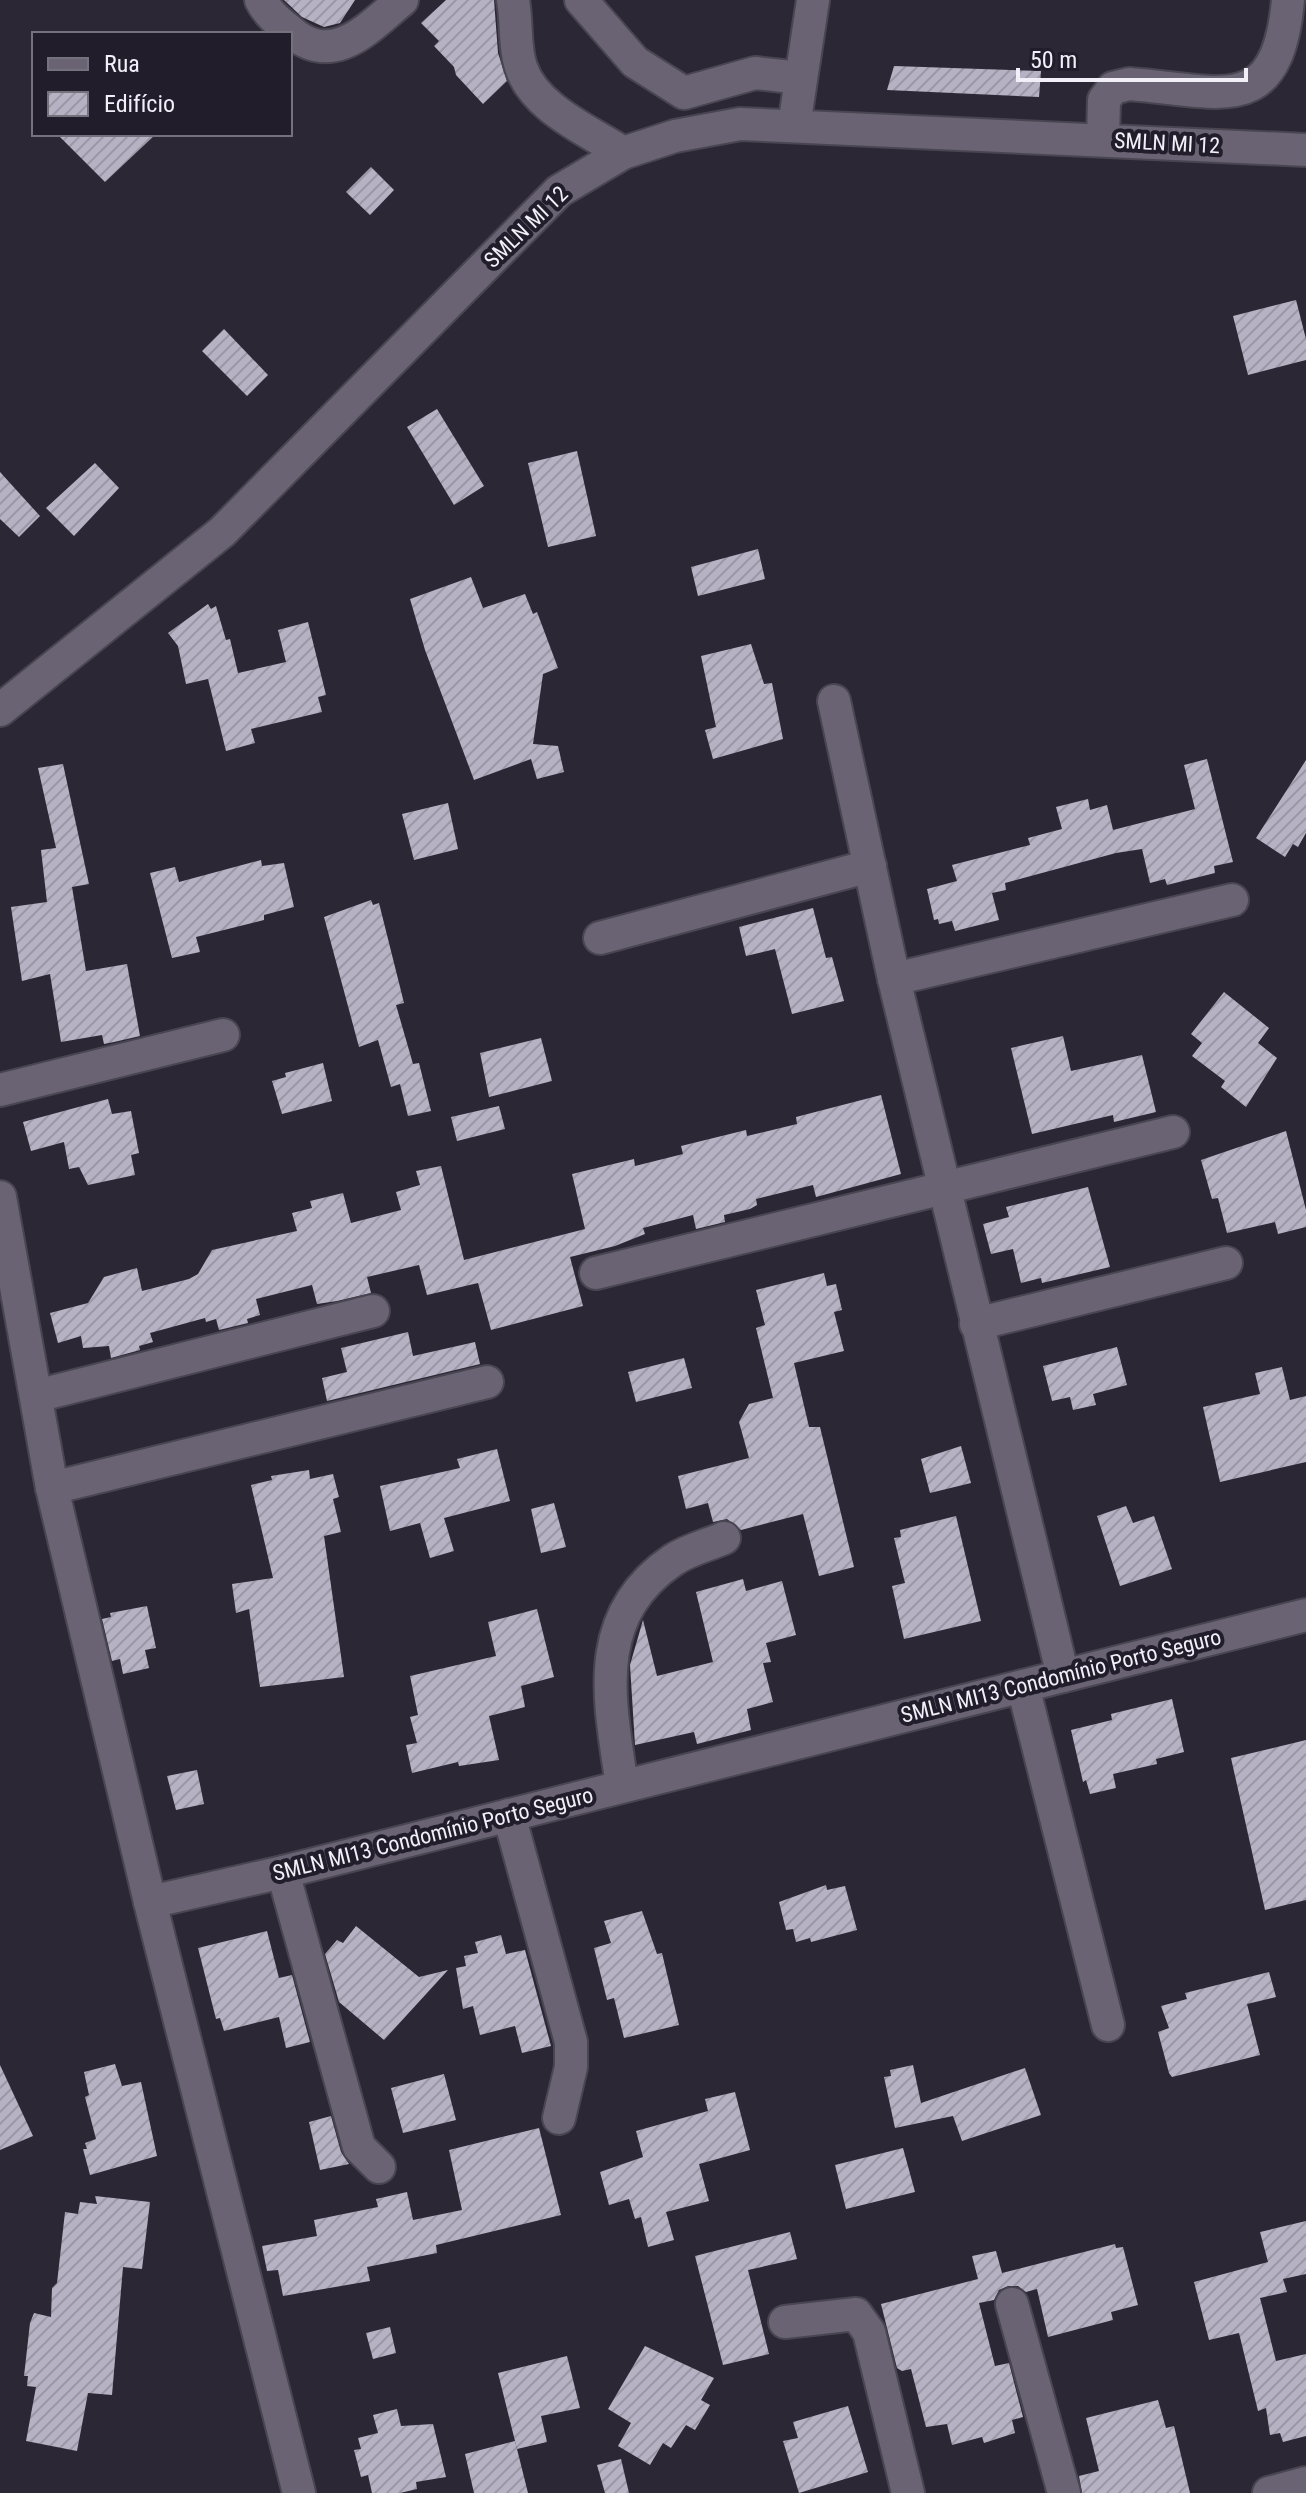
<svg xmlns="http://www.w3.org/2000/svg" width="1306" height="2493" font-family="'Roboto Condensed',sans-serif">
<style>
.building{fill:url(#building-hatch)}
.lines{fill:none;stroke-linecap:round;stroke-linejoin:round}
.minor-casing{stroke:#494551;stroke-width:36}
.minor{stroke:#696374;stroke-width:32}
.labels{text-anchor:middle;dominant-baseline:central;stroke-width:8;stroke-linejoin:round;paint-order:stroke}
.street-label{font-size:22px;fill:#f2eff8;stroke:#221d2b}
</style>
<defs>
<pattern id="building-hatch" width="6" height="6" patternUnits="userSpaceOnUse" patternTransform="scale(2)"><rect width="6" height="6" fill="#b7b1c4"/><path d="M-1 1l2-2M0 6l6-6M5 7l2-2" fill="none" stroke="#9c97a6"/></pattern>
</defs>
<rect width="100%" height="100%" fill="#2c2735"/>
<g class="building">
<path d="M284,0H355L340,23L324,27L302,17Z"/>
<path d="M446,0H494L498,53L507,81L483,104L456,75L454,67L434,46L439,41L421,23Z"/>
<path d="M894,66L1041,71L1039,97L887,90Z"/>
<path d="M57,134H156L105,182Z"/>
<path d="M371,167L394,190L370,215L346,192Z"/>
<path d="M1296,300L1306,339V360L1248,375L1233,316Z"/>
<path d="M224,329L268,375L247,396L202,351Z"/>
<path d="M437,409L484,486L454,505L407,427Z"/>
<path d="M577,451L596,536L548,547L528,463Z"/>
<path d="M95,463L119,488L74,536L46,508Z"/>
<path d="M0,472L40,516L19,537L0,519Z"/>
<path d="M758,549L765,579L698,596L691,567Z"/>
<path d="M471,577L483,608L525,594L533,614L537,612L558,668L543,674L533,744L558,746L564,772L537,779L531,759L474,780L425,650L410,599Z"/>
<path d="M208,604L211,609L216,606L226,640L230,639L238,673L286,662L278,630L308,622L326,695L318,697L322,712L251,729L255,743L226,751L208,679L186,684L178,646L168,633Z"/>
<path d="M751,644L764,684L772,683L783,739L713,759L705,730L716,727L701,656Z"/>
<path d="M1207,759L1233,862L1214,866L1215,873L1167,885L1165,879L1150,883L1142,849L1116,853L1005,883L1006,890L992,893L999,920L955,931L952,921L939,924L938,919L934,920L927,889L957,881L952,865L1030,845L1028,838L1062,829L1056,807L1088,799L1090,810L1107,805L1113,830L1195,809L1184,765Z"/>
<path d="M1306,760V833L1298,847L1293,844L1285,857L1256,838Z"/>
<path d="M63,764L89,884L72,887L86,971L127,964L140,1036L114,1042L104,1044L102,1035L61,1042L50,974L22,981L11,907L47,902L41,850L56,848L38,768Z"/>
<path d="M448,803L458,849L414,860L402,814Z"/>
<path d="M261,860L262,866L284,863L294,907L264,915V920L196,937L200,952L172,958L150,873L175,867L179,882Z"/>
<path d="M371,900L373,905L379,903L404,1003L396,1005L413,1064L419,1063L431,1111L408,1116L400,1084L391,1087L378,1040L359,1047L324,917Z"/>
<path d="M813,908L826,958L832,957L844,1001L792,1014L775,949L746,956L739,927Z"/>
<path d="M1224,992L1269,1028L1258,1043L1277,1058L1246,1107L1221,1087L1225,1081L1192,1056L1202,1043L1191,1034Z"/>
<path d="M1063,1036L1071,1071L1142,1055L1156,1112L1114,1122L1113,1115L1032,1134L1011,1048Z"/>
<path d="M541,1038L552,1081L489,1097L480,1053Z"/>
<path d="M323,1063L332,1101L282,1114L272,1081L286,1077L285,1073Z"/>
<path d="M881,1095L901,1174L816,1197L813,1185L756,1199L757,1205L750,1209L724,1215L725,1222L696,1229L693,1215L643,1228L645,1234L615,1246L570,1257L583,1306L491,1330L478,1283L427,1295L419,1265L367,1277L371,1293L337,1301L317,1304L312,1285L256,1299L260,1315L247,1319L248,1323L219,1330L216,1319L206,1322L205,1318L150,1333L153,1342L139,1346L140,1350L111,1358L109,1346L83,1348L81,1336L58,1343L50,1313L88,1303L104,1277L137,1268L142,1291L189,1279L198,1274L212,1250L297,1231L292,1213L312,1208L310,1201L343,1193L351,1223L401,1210L396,1192L420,1185L416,1171L441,1166L464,1260L585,1229L572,1174L634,1159L635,1166L683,1154L681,1146L746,1130L747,1136L797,1124L796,1117Z"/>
<path d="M108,1099L112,1114L131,1111L139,1153L131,1155L135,1175L88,1185L79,1167L69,1169L64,1142L31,1151L23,1122Z"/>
<path d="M499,1106L505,1129L457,1141L451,1117Z"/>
<path d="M1286,1131L1306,1210V1227L1278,1234L1275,1222L1227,1233L1218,1198L1212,1199L1201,1160Z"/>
<path d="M1088,1187L1110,1267L1042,1283L1041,1278L1021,1283L1013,1249L991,1254L983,1224L1009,1217L1006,1207Z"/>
<path d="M824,1273L827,1286L836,1284L842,1310L834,1312L844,1351L794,1363L809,1427H820L854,1567L819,1576L803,1514L741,1530L727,1519L713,1522L708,1503L686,1509L678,1476L749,1458L739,1422L749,1404L773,1398L756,1328L765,1325L756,1290Z"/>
<path d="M408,1332L413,1356L475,1342L480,1364L327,1401L322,1378L347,1372L341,1348Z"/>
<path d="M1117,1347L1127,1385L1093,1394L1096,1405L1073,1410L1070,1397L1052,1401L1043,1366Z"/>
<path d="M684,1358L692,1388L636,1402L628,1372Z"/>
<path d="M1282,1367L1290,1400L1306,1396V1462L1220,1482L1203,1407L1260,1394L1255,1373Z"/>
<path d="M961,1446L971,1483L930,1493L921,1459Z"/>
<path d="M497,1449L510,1501L444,1518L454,1551L430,1558L420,1523L390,1531L380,1486L460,1468L457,1459Z"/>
<path d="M309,1470L310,1479L333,1474L339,1497L333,1499L341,1532L324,1536L344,1677L260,1687L249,1609L236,1613L232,1584L273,1578L251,1485L272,1480L271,1476Z"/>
<path d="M554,1503L566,1547L541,1553L531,1509Z"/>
<path d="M1126,1506L1133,1523L1154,1516L1172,1569L1120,1586L1097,1516Z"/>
<path d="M956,1516L981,1621L904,1639L892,1586L905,1583L894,1538L901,1537L900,1530Z"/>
<path d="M743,1579L746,1591L782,1581L796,1635L766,1643L771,1662L763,1663L773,1702L747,1709L751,1730L697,1744L694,1732L635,1745L630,1665L643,1620L657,1676L713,1662L696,1592Z"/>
<path d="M147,1606L156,1648L145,1650L149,1668L123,1674L120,1659L112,1661L102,1619L111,1617L110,1613Z"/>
<path d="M537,1609L554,1677L521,1686L525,1707L489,1716L499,1760L459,1766L458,1762L412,1773L406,1745L417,1743L410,1717L418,1715L410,1676L496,1656L488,1622Z"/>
<path d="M1172,1699L1184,1752L1156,1759L1157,1764L1113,1774L1116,1788L1090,1794L1086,1780L1083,1782L1071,1730L1112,1720L1111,1714Z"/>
<path d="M1306,1740V1900L1265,1910L1231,1758Z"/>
<path d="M197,1770L204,1804L176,1810L167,1776Z"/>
<path d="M826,1885L827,1890L845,1886L857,1930L811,1942L810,1938L796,1942L793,1929L786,1930L779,1902Z"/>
<path d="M642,1911L657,1954L662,1953L679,2025L624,2038L614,1998L607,2000L594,1948L611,1943L604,1921Z"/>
<path d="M356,1926L419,1977L448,1970L384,2040L339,2002L325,1954L337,1940L343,1943Z"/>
<path d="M267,1931L279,1978L292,1975L310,2042L286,2048L279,2017L224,2031L220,2018L216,2019L198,1948Z"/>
<path d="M501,1935L506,1954L525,1950L551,2046L522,2053L515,2026L480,2035L473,2006L463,2009L456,1968L466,1966L464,1956L478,1953L475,1942Z"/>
<path d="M1269,1972L1276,1997L1247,2004L1260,2055L1172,2077L1169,2073L1158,2032L1169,2028L1161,2006L1187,1999L1185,1993Z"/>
<path d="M115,2064L122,2086L141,2082L157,2156L90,2175L83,2149H87L85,2143L96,2139L85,2097L89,2095L84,2072Z"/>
<path d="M0,2065L33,2136L0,2150Z"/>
<path d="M913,2065L921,2103L1025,2068L1041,2115L962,2141L953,2116L895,2128L884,2077L891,2076L890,2070Z"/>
<path d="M444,2074L456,2120L403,2133L391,2088Z"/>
<path d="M735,2092L750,2150L699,2164L709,2201L666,2212L674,2240L648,2247L641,2217L635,2219L629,2199L609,2205L600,2172L643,2157L636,2131L708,2111L705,2099Z"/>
<path d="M331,2116L341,2152L349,2164L320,2170L309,2122Z"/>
<path d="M539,2128L561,2215L436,2245L437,2253L367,2267L370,2281L283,2296L278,2270L267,2271L262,2246L317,2236L314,2220L378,2207L376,2199L407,2192L413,2220L462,2210L449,2150Z"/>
<path d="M903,2148L915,2192L846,2209L835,2165Z"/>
<path d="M95,2196L150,2202L142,2269L123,2267L112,2395L88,2393L77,2451L26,2441L36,2387L27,2386L28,2376H24L30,2323L34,2313L51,2317L52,2288L57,2283L65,2212L78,2214L80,2202L97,2204Z"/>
<path d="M1306,2221V2274L1283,2279L1287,2292L1260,2298L1276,2361L1306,2354V2436L1283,2442L1280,2433L1270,2435L1266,2408L1258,2411L1239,2333L1209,2340L1194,2282L1268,2262L1260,2232Z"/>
<path d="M790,2232L797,2259L748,2270L769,2354L723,2365L695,2256Z"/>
<path d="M1115,2244L1116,2248L1123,2247L1138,2305L1111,2312L1113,2320L1048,2337L1037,2289L1026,2292L1018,2286H1008L999,2290L994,2300L979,2303L995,2366L1009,2363L1023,2417L1012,2420L1015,2433L984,2443L982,2437L952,2445L947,2424L926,2427L911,2369L902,2371L897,2368L881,2304L978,2279L972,2256L996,2251L1002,2273Z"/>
<path d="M390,2327L396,2353L373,2359L366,2333Z"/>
<path d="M645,2346L714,2378L701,2400L710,2405L695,2430L686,2425L671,2448L663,2443L650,2465L618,2446L631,2423L608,2409Z"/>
<path d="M567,2356L580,2408L541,2416L547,2442L517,2449L498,2373Z"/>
<path d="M1158,2400L1166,2428L1174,2426L1190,2493H1082L1079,2476L1099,2471L1086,2418Z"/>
<path d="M848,2406L868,2472L799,2493L783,2441L798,2438L793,2422Z"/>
<path d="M397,2409L401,2426L433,2424L446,2477L416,2482L417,2489L400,2493H372L368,2475L361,2477L354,2450L361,2449L358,2438L378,2433L373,2415Z"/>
<path d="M515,2441L528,2493H474L465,2454Z"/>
<path d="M621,2459L629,2493H605L597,2465Z"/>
</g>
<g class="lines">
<g class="minor-casing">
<g id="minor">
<path d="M261,0C268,14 279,22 291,32C334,68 368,28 402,0"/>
<path d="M513,0C517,21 514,47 521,67C534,108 589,131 623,153"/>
<path d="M581,0L635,62L684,93L755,73L801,78"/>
<path d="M794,126L813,0"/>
<path d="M1103,140L1104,100L1113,88L1129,84C1223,91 1277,119 1288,0"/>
<path d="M834,701L894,979L1063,1676"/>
<path d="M0,710L222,532L559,191L623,153L675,136L740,124L1306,150"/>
<path d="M600,938L870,866"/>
<path d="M894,979L1232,900"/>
<path d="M0,1090L223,1035"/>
<path d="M0,1197L52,1488L150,1902L299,2493"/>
<path d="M596,1273L1173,1132"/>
<path d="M976,1324L1226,1263"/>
<path d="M36,1396L373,1311"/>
<path d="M52,1488L487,1382"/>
<path d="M1023,1686L1108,2025"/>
<path d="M622,1786C610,1702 589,1617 673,1560C688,1550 708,1545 724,1538"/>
<path d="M509,1815L571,2042V2067L559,2118"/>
<path d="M283,1872L359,2147L379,2167"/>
<path d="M150,1902L283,1872L1306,1615"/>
<path d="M1012,2304L1064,2493"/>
<path d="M785,2322L856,2314L869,2332L908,2493"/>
<path d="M1269,2493L1306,2483"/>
</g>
</g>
<use href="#minor" class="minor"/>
</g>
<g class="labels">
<g class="street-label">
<text transform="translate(1167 143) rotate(3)">SMLN MI 12</text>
<text transform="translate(526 227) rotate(-44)">SMLN MI 12</text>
<text transform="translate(1061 1676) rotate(-14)">SMLN MI13 Condomínio Porto Seguro</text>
<text transform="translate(433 1834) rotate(-14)">SMLN MI13 Condomínio Porto Seguro</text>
</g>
</g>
<rect x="32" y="32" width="260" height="104" fill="#221d2b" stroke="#75717d" stroke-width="2"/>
<rect x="48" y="58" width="40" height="12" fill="#696374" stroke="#75717d" stroke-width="2"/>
<text x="104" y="72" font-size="24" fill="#f2eff8">Rua</text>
<rect x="48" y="92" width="40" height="24" fill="url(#building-hatch)" stroke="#75717d" stroke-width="2"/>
<text x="104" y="112" font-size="24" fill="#f2eff8">Edifício</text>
<path d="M1018 68v12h228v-12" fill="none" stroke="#f2eff8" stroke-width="4"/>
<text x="1030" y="68" font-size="24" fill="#f2eff8" stroke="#221d2b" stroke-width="6" paint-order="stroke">50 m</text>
</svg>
